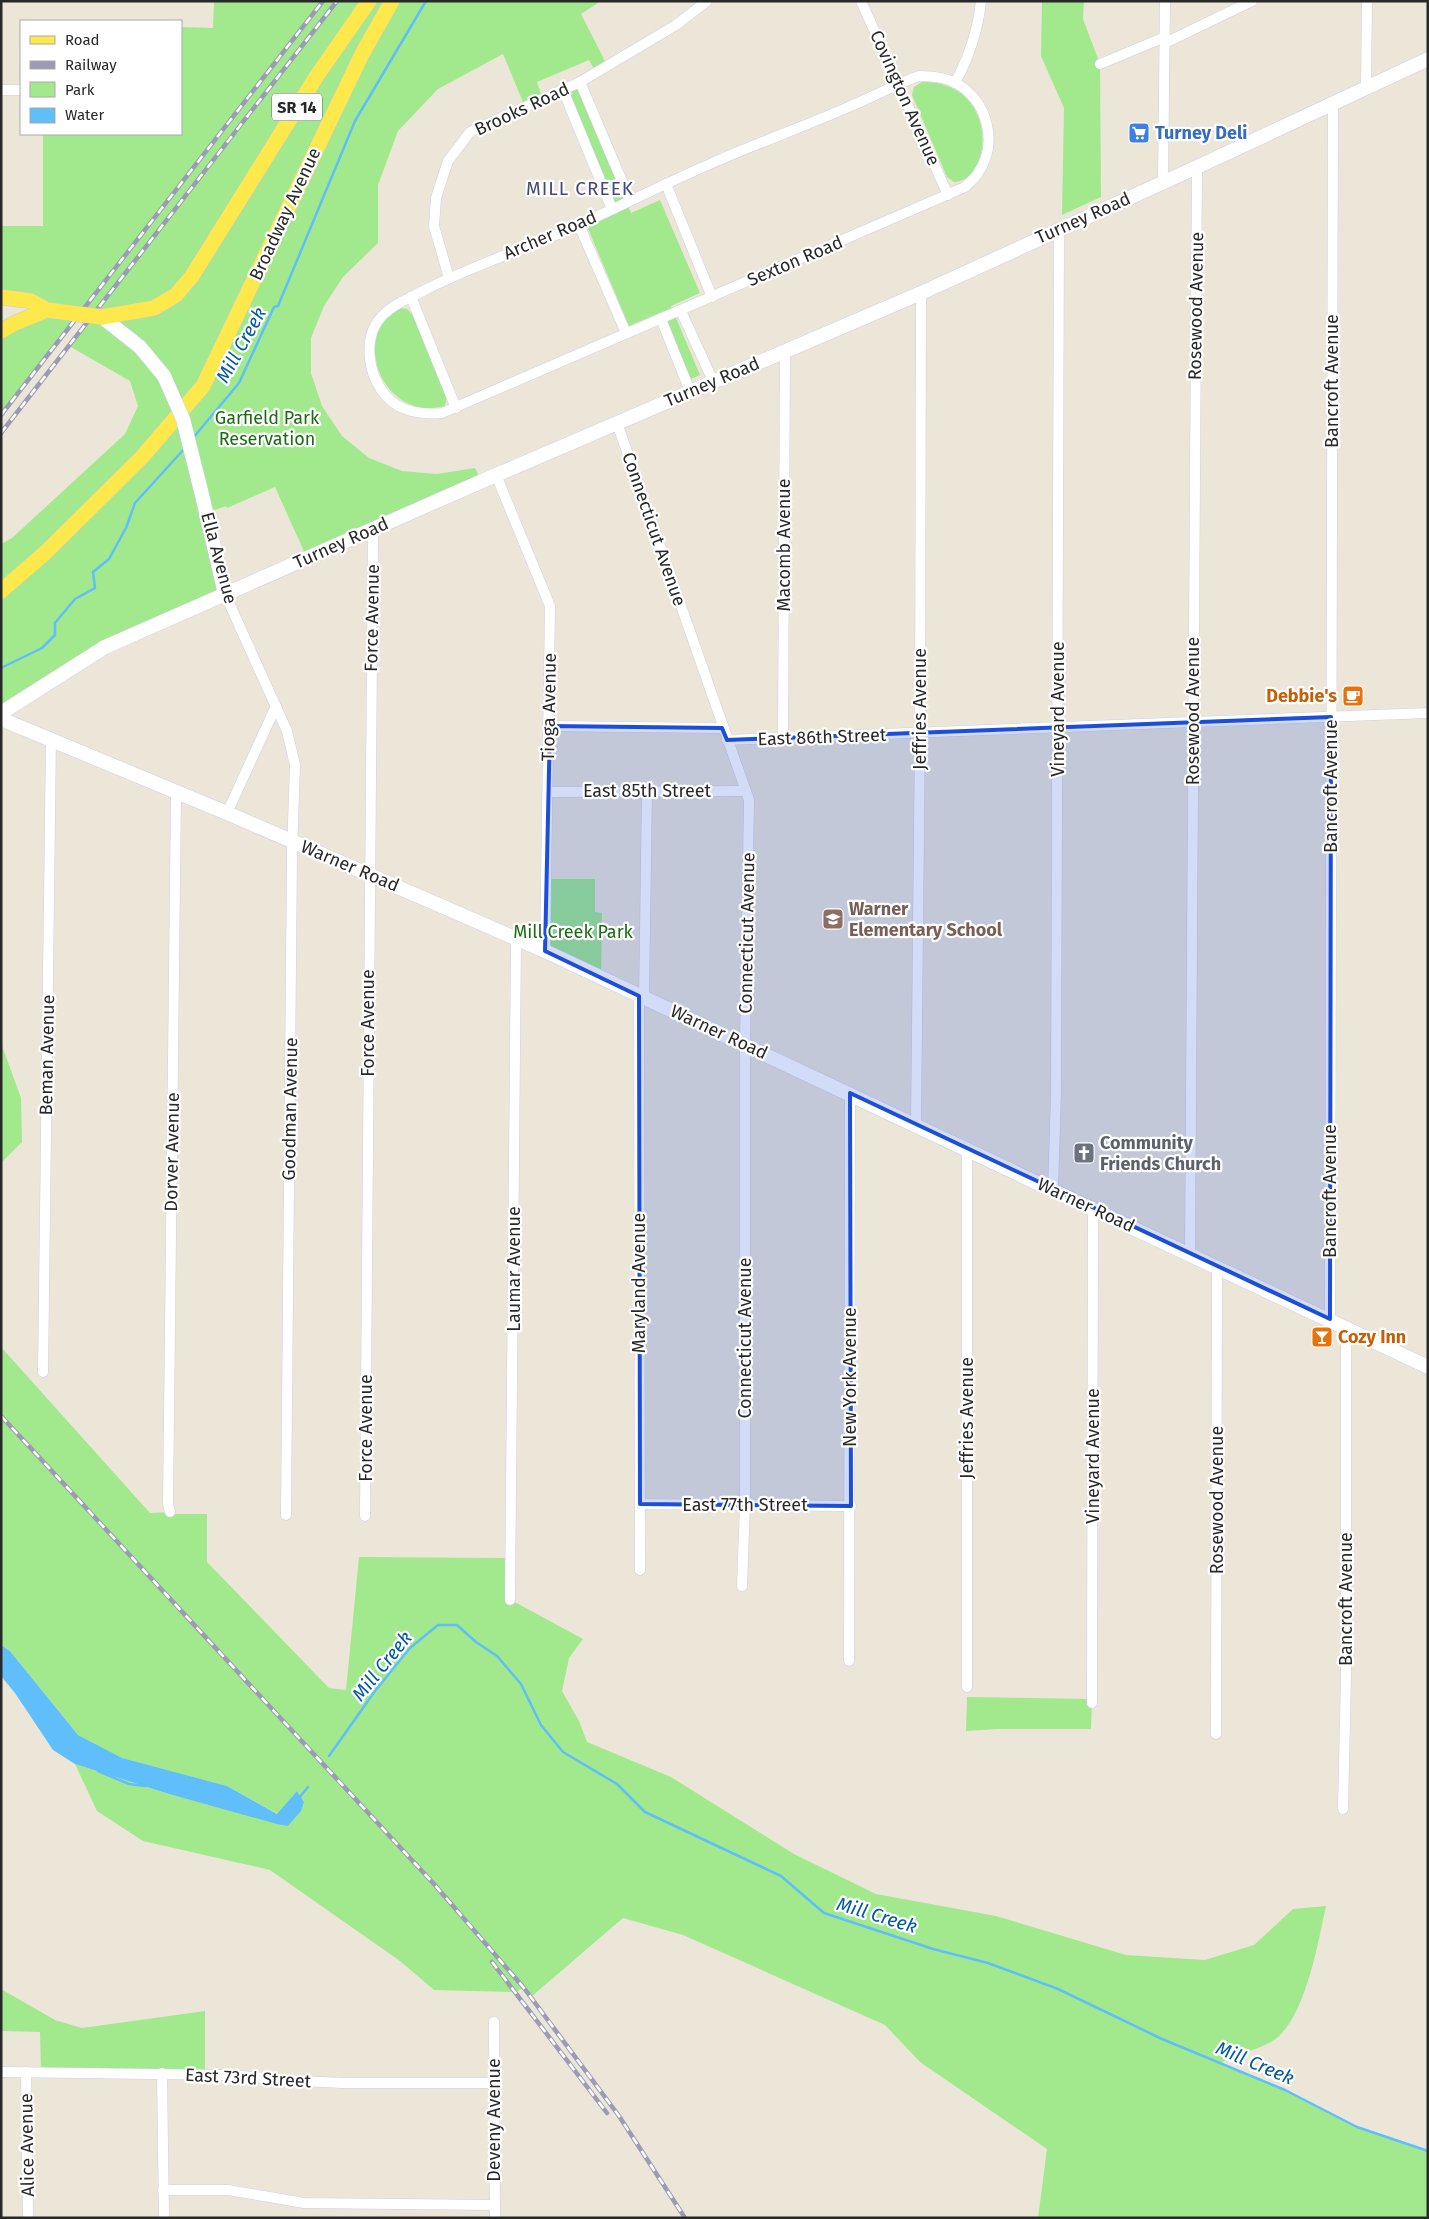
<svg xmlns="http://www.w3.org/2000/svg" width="1429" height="2219" font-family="'Fira Sans',sans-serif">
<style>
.green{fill:#a2e98e}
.water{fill:#60befa}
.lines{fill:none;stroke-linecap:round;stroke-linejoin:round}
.stream{stroke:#60befa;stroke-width:2.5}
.minor-casing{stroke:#cdcfe3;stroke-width:11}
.secondary-casing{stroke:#cdcfe3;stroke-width:15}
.primary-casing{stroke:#cbcbcb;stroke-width:16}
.minor{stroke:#fff;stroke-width:10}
.secondary{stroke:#fff;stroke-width:14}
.primary{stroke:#fee94c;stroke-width:15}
.rail-casing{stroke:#9b9bb5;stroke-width:4.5}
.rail{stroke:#fff;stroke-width:2.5;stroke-dasharray:8;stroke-linecap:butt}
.secondary-bridge-casing{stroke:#cdcfe3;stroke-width:15;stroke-linecap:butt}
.primary-bridge-casing{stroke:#cbcbcb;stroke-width:16;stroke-linecap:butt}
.secondary-bridge{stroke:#fff;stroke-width:14}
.primary-bridge{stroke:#fee94c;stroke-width:15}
.marked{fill:#1d4ed8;fill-opacity:0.2;stroke:#1d4ed8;stroke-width:4;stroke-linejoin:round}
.labels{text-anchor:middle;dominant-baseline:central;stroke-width:4.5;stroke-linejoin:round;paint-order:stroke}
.shield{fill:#fff;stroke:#686868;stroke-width:1}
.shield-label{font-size:16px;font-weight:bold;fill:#282828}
.street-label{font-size:18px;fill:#282828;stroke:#fff}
.shop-label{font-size:18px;font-weight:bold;fill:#366cbe;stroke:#fff;text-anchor:start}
.park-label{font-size:18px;fill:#1a6b12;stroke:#fff}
.food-label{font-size:18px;font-weight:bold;fill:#c56008;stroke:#fff;text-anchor:end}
.education-label{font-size:18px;font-weight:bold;fill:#785e54;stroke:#fff;text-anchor:start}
.worship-label{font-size:18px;font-weight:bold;fill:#5b616d;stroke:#fff;text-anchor:start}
.neighbourhood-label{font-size:19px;letter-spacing:1px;fill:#45487d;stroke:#fff}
.water-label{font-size:19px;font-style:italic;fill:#0158a4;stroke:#fff}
</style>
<rect width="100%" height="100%" fill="#ece6d8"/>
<g class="green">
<path d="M214,1H601L581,14L606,63L594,69L589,60L537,82L541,94L523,102L503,54L438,89L398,131L378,185V243L343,277L324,306L311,338V373L322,406L342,436L369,458L402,471L437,474L475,468L481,481L307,558L275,487L227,508L226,506L206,513L225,594L105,647L1,713V544L12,538L125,434L138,406L130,381L69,346L92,316L81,313L1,415V331L46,310L1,297V226H43V134H181V27L213,28Z"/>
<path d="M1042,1H1084L1083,19L1100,64L1101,197L1062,215L1064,108L1041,56Z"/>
<path d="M922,82C999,81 994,181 954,182L947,177L912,95L914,87Z"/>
<path d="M578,88L631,213L660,200L700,293L671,306L700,375L691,379L662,312L629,326L587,226L616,213L565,94Z"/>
<path d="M401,308L407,309L412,314L446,393V403L444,406C384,423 347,334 401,308Z"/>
<path d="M546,879H595V912L602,913L601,978L545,951Z"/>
<path d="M1,1043L21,1098L22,1142L1,1163Z"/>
<path d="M1,1347L150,1513L170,1512L175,1514H207V1562L329,1688L346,1690L359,1557L511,1558V1600L583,1639L569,1658L562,1691L579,1721L587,1742L671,1777L794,1854L876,1894L996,1916L1126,1955L1205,1960L1254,1945L1293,1909L1326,1906C1318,1942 1305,2023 1271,2042C1255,2051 1236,2053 1221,2063L1285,2090L1358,2127L1428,2151V2218H1038L1047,2149L920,2062L885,2025L683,1935L623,1918L531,1997L524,1988L515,1992L434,1990L400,1961L270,1870L143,1841L97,1811L75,1764L169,1794L288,1826L304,1802L297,1791L278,1814L227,1786L121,1758L78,1735L10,1651L1,1645Z"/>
<path d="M967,1697L1092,1699L1091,1729H998L966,1731Z"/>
<path d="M1,1989L55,2020L82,2028L205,2011V2074L41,2072L40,2032L1,2031Z"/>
</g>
<path class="water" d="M1,1645L10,1651L78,1735L122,1758L227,1786L277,1814L297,1791L304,1802L301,1811L288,1826L277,1824L169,1794L75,1764L53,1750L15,1693L1,1676Z"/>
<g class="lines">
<g class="stream">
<path d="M193,438L239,383L274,307L278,306L355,121L426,1"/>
<path d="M1,668L42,648L55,635V623L75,599L95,588L93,572L109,559L126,528L135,503L185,448"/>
<path d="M329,1756L375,1691L410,1648L438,1625H457L476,1642L497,1656L521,1684L541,1725L563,1752L617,1784L645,1812L781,1876L824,1913L933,1949L988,1963L1058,1989L1162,2039L1285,2090L1357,2127L1428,2151"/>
<path d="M98,1771L129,1784L145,1786"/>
<path d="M299,1798L308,1787"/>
</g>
<g class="minor-casing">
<g id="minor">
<path d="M861,1L948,195"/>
<path d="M1165,43L1252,1"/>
<path d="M1100,64L1165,37"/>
<path d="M919,76C931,76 945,77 956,83C987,101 999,142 978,173C975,178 969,183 965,187L442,413C423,415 400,412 386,396C368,375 361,336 384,314C395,303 410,298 423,291C473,265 528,248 579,225C623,205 666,183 710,164C757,143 806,126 853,105C875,96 896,84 919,76Z"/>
<path d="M580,82L630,200"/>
<path d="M955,83C969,57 978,30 981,1"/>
<path d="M1366,86L1367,1"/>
<path d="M1,90H21"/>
<path d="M563,90L612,209"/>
<path d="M1163,182L1165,1"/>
<path d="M666,184L712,297"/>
<path d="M579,225L626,333"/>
<path d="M449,278L434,226L436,198L448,161L470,132L580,82L676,25L707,1"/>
<path d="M411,297L456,408"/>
<path d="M681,311L713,381"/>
<path d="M661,319L690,391"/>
<path d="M617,423L749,800L745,1044V1505L742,1586"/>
<path d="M496,475L550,606L545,951"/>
<path d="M225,594L287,731L295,765L292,852L286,1515"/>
<path d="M550,726L722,728"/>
<path d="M783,738L785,352"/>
<path d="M727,740L1428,713"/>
<path d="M548,792L746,791"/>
<path d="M227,813L276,706"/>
<path d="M639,996L640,1570"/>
<path d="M644,998L647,791"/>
<path d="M916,1124L920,733L921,293"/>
<path d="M1053,1189L1056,1093L1059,229"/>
<path d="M1190,1254L1197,167"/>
<path d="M1330,1319L1333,103"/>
<path d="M43,1372L51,738"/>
<path d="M640,1504L851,1506"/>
<path d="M170,1512L168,1504L176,793"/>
<path d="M365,1516L373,529"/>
<path d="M510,1600L516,939"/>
<path d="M849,1661L850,1094"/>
<path d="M967,1687V1150"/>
<path d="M1092,1703L1093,1208"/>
<path d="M1216,1734L1217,1267"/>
<path d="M1343,1809L1346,1675V1329"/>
<path d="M494,2022L495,2218"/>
<path d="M1,2072L229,2075L300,2081L343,2083H494"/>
<path d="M26,2072L28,2218"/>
<path d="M162,2073L164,2218"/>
<path d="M163,2190H228L304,2203L495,2205"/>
</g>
</g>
<g class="secondary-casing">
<g id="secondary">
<path d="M102,317L140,347L164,376"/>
<path d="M203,499L225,594"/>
<path d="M1,713L105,647L496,475L921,293L1197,167L1428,59"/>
<path d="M1,719L227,813L545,951L1428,1367"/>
</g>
</g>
<g class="primary-casing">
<g id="primary">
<path d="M1,297L31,301L47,310"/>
<path d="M102,317L154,308L176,295L192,276L316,77L369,1"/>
<path d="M1,331L15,323L47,310"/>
<path d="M1,591L46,552L142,457L203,386L362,54L392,1"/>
</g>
</g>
<use href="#minor" class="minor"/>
<use href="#secondary" class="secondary"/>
<use href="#primary" class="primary"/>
<g class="rail-casing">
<g id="rail">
<path d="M1,415L323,1"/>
<path d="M1,433L337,1"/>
<path d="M1,1416L434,1884L524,1988L619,2116L685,2218"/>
<path d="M492,1962L607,2113"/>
</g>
</g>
<use href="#rail" class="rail"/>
<g class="secondary-bridge-casing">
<path id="secondary-bridge" d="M164,376L183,419L203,499"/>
</g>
<g class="primary-bridge-casing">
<path id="primary-bridge" d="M47,310L102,317"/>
</g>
<use href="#secondary-bridge" class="secondary-bridge"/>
<use href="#primary-bridge" class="primary-bridge"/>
</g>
<path class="marked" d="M1331,717L1330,1319L850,1093L851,1506L640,1504L639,996L545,951L550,726L722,728L727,740Z"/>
<defs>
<g id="supermarket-square" transform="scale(1.125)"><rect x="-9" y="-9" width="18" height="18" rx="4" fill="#3f7fe0" stroke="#fff"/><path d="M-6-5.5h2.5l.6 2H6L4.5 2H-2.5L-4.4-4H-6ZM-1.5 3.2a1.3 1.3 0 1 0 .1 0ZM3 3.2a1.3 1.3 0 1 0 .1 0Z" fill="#fff"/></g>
<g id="cafe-square" transform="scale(1.125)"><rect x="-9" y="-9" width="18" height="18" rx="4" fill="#e8710a" stroke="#fff"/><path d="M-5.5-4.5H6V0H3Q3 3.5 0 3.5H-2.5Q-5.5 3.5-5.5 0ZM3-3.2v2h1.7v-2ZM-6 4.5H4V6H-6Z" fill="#fff"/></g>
<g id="school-square" transform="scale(1.125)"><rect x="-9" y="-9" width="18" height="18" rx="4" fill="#8d6e63" stroke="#fff"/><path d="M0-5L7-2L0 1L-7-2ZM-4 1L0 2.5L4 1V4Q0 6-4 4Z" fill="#fff"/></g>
<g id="church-square" transform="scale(1.125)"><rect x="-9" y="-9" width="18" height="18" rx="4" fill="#6b7280" stroke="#fff"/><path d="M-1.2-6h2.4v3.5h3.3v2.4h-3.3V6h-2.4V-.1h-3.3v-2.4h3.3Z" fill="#fff"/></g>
<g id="bar-square" transform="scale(1.125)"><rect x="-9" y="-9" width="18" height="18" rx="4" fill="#e8710a" stroke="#fff"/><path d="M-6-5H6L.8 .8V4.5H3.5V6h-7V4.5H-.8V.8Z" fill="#fff"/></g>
</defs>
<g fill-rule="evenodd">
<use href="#supermarket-square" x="1139" y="133"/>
<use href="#cafe-square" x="1353" y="696"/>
<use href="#school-square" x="833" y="919"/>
<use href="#church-square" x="1084" y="1153"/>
<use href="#bar-square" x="1322" y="1337"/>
</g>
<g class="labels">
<rect class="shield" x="272" y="93.5" width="50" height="27" rx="4"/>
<g class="shield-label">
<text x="297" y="107">SR 14</text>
</g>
<g class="street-label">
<text transform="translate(905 98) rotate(66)">Covington Avenue</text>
<text transform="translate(522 109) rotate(-25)">Brooks Road</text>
<text transform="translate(285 214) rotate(-65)">Broadway Avenue</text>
<text transform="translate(1083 218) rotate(-24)">Turney Road</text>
<text transform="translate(550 235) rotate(-23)">Archer Road</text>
<text transform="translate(795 261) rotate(-23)">Sexton Road</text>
<text transform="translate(1196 306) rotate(-89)">Rosewood Avenue</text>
<text transform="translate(1332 381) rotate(-90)">Bancroft Avenue</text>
<text transform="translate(712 382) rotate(-23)">Turney Road</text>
<text transform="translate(654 529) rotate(71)">Connecticut Avenue</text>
<text transform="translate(341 543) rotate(-24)">Turney Road</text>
<text transform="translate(784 545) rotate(-90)">Macomb Avenue</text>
<text transform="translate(219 558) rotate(75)">Ella Avenue</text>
<text transform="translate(372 618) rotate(-89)">Force Avenue</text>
<text transform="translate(549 707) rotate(-89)">Tioga Avenue</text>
<text transform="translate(920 709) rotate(-90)">Jeffries Avenue</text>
<text transform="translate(1058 709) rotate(-90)">Vineyard Avenue</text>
<text transform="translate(1193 711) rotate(-90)">Rosewood Avenue</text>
<text transform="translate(822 737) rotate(-2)">East 86th Street</text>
<text transform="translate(1331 786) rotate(-90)">Bancroft Avenue</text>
<text x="647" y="791">East 85th Street</text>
<text transform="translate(350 866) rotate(23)">Warner Road</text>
<text transform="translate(747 933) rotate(-89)">Connecticut Avenue</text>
<text transform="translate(368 1023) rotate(-90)">Force Avenue</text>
<text transform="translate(719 1032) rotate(25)">Warner Road</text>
<text transform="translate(47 1055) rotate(-89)">Beman Avenue</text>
<text transform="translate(290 1109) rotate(-89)">Goodman Avenue</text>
<text transform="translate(172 1152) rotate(-89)">Dorver Avenue</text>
<text transform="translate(1330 1191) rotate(-90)">Bancroft Avenue</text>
<text transform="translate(1086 1205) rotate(25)">Warner Road</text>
<text transform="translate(514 1269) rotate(-90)">Laumar Avenue</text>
<text transform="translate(639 1283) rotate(-90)">Maryland Avenue</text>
<text transform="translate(745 1338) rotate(-90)">Connecticut Avenue</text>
<text transform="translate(850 1377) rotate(-90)">New York Avenue</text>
<text transform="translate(967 1418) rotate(-90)">Jeffries Avenue</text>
<text transform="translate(366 1428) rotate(-90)">Force Avenue</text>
<text transform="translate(1093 1456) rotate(-90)">Vineyard Avenue</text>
<text transform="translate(1217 1500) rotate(-90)">Rosewood Avenue</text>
<text x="745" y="1505">East 77th Street</text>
<text transform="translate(1346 1599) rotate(-90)">Bancroft Avenue</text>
<text transform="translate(248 2078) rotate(3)">East 73rd Street</text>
<text transform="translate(494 2120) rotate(-90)">Deveny Avenue</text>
<text transform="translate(27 2145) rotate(-91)">Alice Avenue</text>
</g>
<g class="shop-label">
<text x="1155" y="133">Turney Deli</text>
</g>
<g class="park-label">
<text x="267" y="418">Garfield Park<tspan x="267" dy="21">Reservation</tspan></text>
<text x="573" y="932">Mill Creek Park</text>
</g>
<g class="food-label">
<text x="1337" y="696">Debbie's</text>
<text x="1338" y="1337" text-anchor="start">Cozy Inn</text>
</g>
<g class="education-label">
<text x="849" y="909">Warner<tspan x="849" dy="21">Elementary School</tspan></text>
</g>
<g class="worship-label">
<text x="1100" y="1143">Community<tspan x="1100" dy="21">Friends Church</tspan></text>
</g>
<g class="neighbourhood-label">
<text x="580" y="188">MILL CREEK</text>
</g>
<g class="water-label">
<text transform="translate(241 345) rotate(-61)">Mill Creek</text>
<text transform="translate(382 1666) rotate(-51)">Mill Creek</text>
<text transform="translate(877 1915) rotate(17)">Mill Creek</text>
<text transform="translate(1255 2063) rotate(23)">Mill Creek</text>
</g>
</g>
<rect width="1429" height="2219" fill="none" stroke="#282828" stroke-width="5"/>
<rect x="20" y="20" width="162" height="115" fill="#ffffff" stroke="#a9a9a9"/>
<rect x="30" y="36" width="25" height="8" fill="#fee94c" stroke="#a9a9a9"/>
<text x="65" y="45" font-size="15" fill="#282828">Road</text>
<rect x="30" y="61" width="25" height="8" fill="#9b9bb5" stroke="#a9a9a9"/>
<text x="65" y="70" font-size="15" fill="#282828">Railway</text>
<rect x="30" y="82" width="25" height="15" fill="#a2e98e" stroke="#a9a9a9"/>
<text x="65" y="95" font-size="15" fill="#282828">Park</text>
<rect x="30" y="108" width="25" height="15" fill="#60befa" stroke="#a9a9a9"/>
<text x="65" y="120" font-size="15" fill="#282828">Water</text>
</svg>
